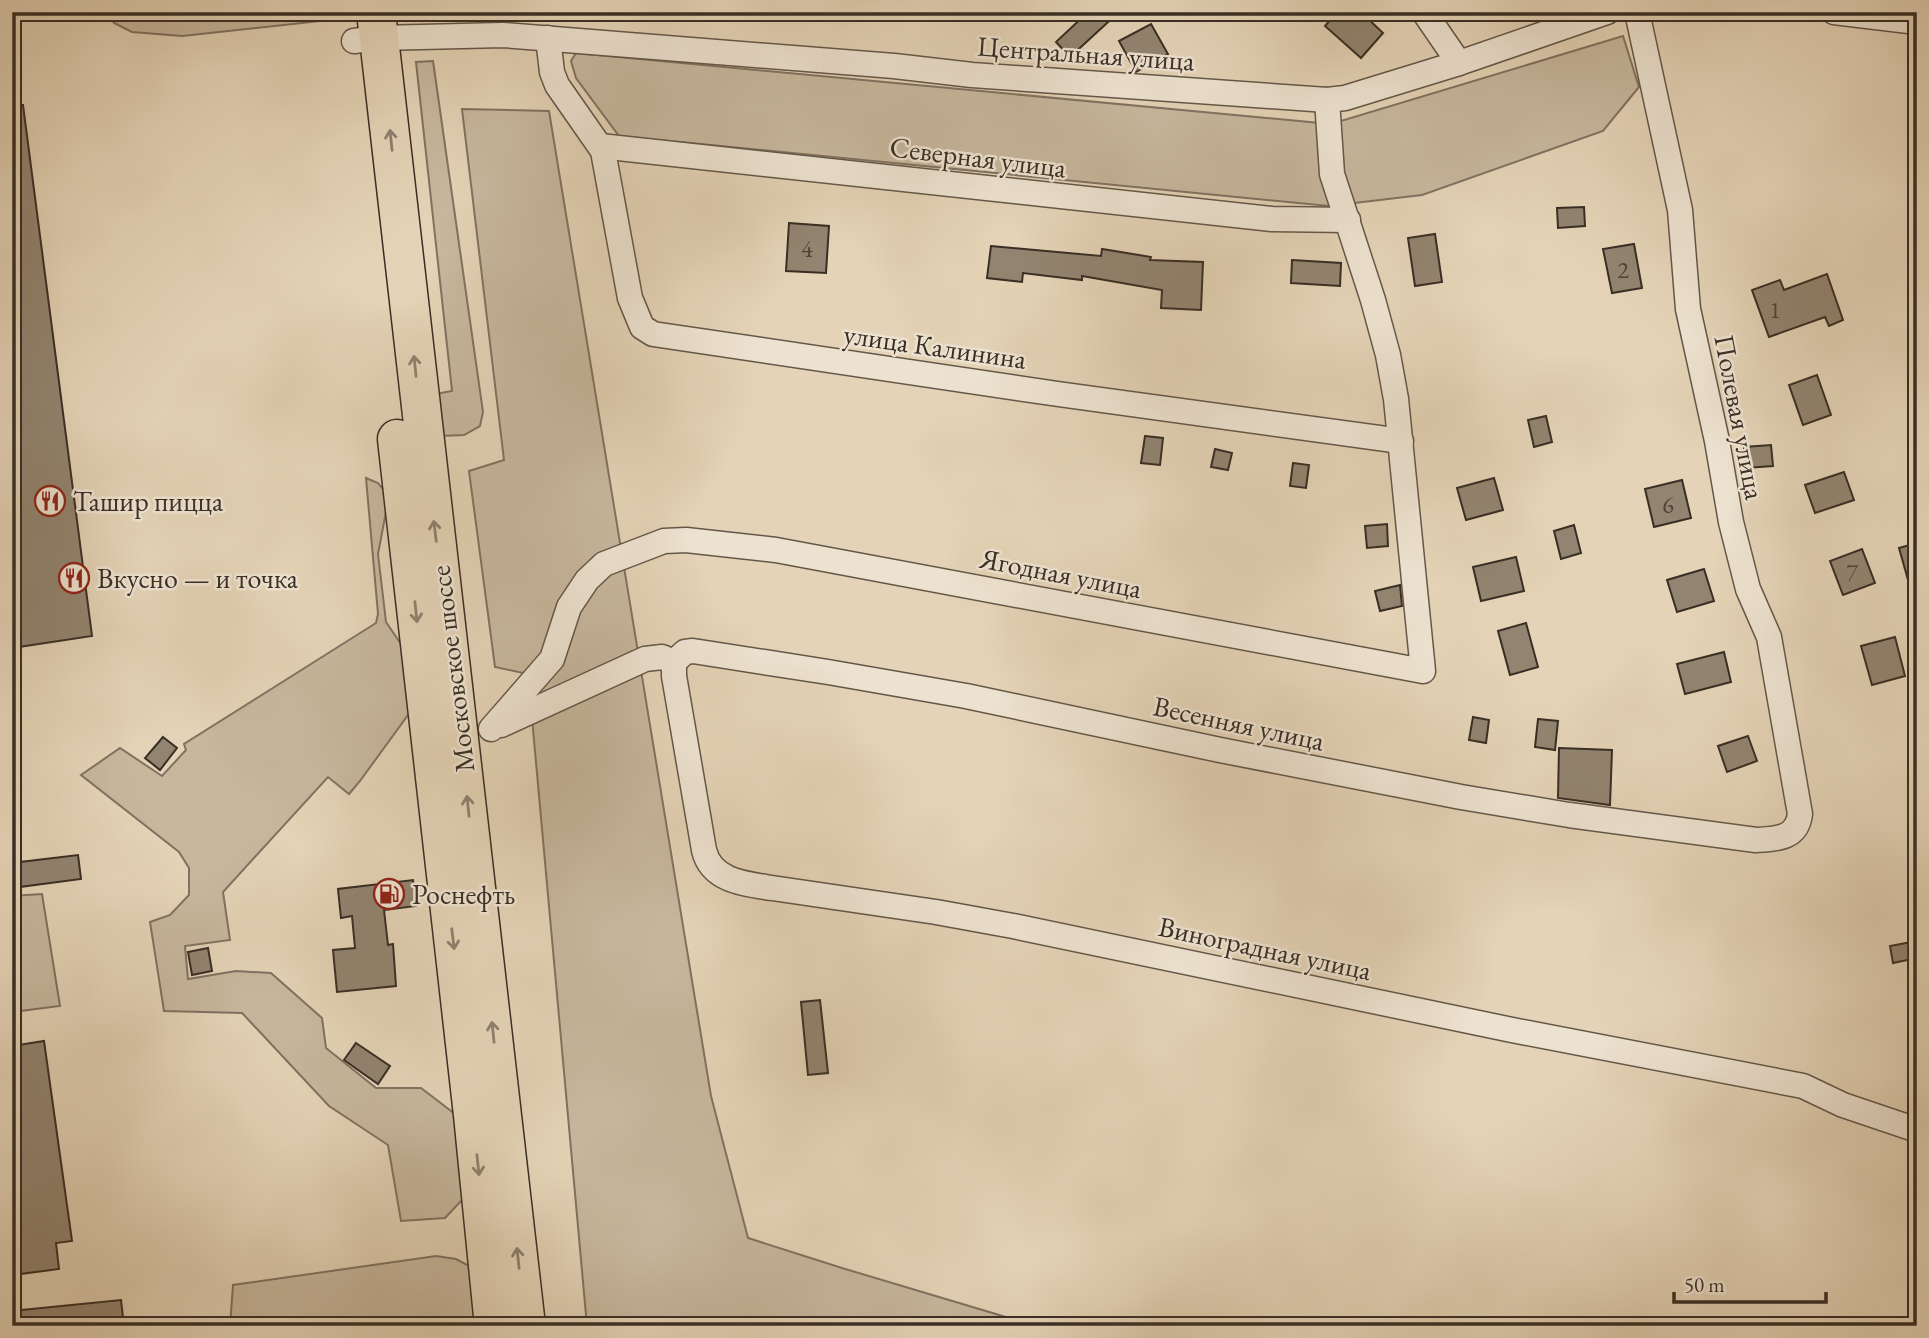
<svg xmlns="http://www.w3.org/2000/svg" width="1929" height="1338" font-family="'EB Garamond',serif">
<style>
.green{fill:#c7b79d;stroke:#807261;stroke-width:2}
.building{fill:#928470;stroke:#392e25;stroke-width:2}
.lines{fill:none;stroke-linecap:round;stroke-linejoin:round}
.minor-casing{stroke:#645749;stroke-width:27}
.primary-casing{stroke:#392e25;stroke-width:41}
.minor{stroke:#ede2d0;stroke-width:24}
.primary{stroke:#e4d3b6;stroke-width:38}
.oneway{stroke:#8e806e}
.labels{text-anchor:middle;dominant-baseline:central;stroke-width:5;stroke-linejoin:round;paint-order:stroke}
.number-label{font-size:24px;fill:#4f4438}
.street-label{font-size:28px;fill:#392e25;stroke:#ede2d0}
.poi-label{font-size:28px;fill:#392e25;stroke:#ede2d0;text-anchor:start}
</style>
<rect width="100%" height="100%" fill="#e4d3b6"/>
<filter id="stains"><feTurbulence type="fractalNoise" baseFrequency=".00286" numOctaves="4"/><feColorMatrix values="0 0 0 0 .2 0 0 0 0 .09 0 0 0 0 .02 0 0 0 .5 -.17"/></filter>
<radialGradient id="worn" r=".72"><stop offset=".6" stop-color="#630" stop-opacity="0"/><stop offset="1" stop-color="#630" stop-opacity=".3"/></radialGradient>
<g class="green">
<path d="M107,12H178L179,17L224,12H301L321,21L182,36L132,32L114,23Z"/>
<path d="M410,12H495L490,18L419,21Z"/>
<path d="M1623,36L1639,87L1603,131L1422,195L1329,206L619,136L576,78L571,61L576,53L1331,124Z"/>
<path d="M433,61L483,412L480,426L464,435L440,436L435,394L452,391L416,62Z"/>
<path d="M462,109L549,111L711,1096L748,1238L842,1268L1036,1326H587L528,674L495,667L469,471L504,460Z"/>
<path d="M366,478L378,483L386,493V512L378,554L386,622L405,650L416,704L360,781L349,794L328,777L223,892L230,940L185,946L188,979L236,971L271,973L322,1018L326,1048L376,1088H421L455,1114L463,1199L445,1218L401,1221L388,1145L329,1106L242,1013L164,1011L150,922L170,915L189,895V868L179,852L81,775L120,748L162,776L186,750L184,744L376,623L378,614Z"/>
<path d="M42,894L60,1006L12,1012V896Z"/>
<path d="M436,1256L456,1259L471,1267L477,1326H230L233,1285Z"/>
</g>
<g class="building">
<path d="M1088,12H1119L1070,57L1056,42Z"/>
<path d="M1337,12H1361L1383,33L1361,58L1325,26Z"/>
<path d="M1151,24L1168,54L1136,72L1119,41Z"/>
<path d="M12,105H23L92,636L12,648Z"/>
<path d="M1584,207L1585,226L1558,228L1557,208Z"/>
<path d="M789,223L829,226L826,273L786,271Z"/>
<path d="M1435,234L1442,282L1415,286L1408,238Z"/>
<path d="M1634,244L1642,288L1612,293L1603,249Z"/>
<path d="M991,246L1101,256L1102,249L1151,257L1150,260L1203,262L1201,310L1161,308L1162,290L1082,276V280L1023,273L1022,282L987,278Z"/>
<path d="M1292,260L1341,263L1340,286L1291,283Z"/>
<path d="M1827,274L1843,320L1829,326L1825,317L1769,337L1752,290L1780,280L1784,290Z"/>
<path d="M1817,375L1831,415L1803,425L1789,385Z"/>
<path d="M1546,416L1552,442L1534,447L1528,420Z"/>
<path d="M1145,436L1163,438L1160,465L1141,463Z"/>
<path d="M1771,445L1773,466L1746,468L1744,447Z"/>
<path d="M1215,449L1232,453L1228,470L1211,467Z"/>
<path d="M1293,463L1309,465L1306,488L1290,486Z"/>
<path d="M1844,472L1854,500L1815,513L1805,485Z"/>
<path d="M1494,478L1503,510L1466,520L1457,488Z"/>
<path d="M1682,480L1691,518L1654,527L1645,489Z"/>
<path d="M1387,524L1388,546L1367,548L1365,526Z"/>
<path d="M1574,525L1581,553L1561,559L1554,531Z"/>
<path d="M1917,543V593L1912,594L1899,548Z"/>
<path d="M1862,549L1875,583L1843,595L1830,561Z"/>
<path d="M1516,557L1524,591L1481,601L1473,567Z"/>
<path d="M1704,569L1714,601L1677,612L1667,580Z"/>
<path d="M1400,585L1402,606L1380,611L1375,591Z"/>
<path d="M1526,623L1538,667L1510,675L1498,631Z"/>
<path d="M1895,637L1905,676L1872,685L1861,646Z"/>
<path d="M1724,652L1731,682L1685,694L1677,664Z"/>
<path d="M1473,717L1489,720L1486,743L1469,740Z"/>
<path d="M1538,719L1558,721L1555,750L1535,747Z"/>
<path d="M1748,736L1757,761L1727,772L1718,746Z"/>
<path d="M163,737L177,748L160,770L145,758Z"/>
<path d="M1559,748L1612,750L1610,805L1558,798Z"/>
<path d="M78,855L81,879L12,888V863Z"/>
<path d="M413,880L416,906L384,910L388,945L393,944L396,986L337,992L333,950L355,948L352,916L341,918L338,889Z"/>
<path d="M1917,941V958L1893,963L1890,946Z"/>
<path d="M208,948L212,971L192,975L188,952Z"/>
<path d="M820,1000L828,1073L808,1075L801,1002Z"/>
<path d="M44,1041L72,1241L56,1243L59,1269L12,1275V1046Z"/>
<path d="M356,1043L390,1066L378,1084L344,1060Z"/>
<path d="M121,1300L124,1326H12V1311Z"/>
</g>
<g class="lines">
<g class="minor-casing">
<g id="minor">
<path d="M1424,12L1459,63"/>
<path d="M1834,12L1917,22"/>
<path d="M548,38L552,72L557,85L603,151L630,298L642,327L653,334L1058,394L1401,441"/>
<path d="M354,41L379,38L503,35L894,66L972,75L1327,100L1345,98L1459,63L1607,12"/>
<path d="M600,146L1272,219L1348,220"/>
<path d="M674,662L685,652L693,651L828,672L966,696L1220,750L1461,797L1569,815L1756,840C1776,839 1797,839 1800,814L1769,637L1748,589L1731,522L1717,441L1688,309L1680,210L1637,12"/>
<path d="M674,662V676L704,850C711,881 745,884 772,888L936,912L1013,926L1512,1030L1803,1086L1843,1105L1917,1130"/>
<path d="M501,725L645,659L662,657L674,662"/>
<path d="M491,729L552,659L569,607L587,580L604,564L664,541L686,540L776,550L1423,671L1396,399L1388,355L1373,300L1332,174L1327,100"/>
</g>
</g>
<g class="primary-casing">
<g id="primary">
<path d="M376,12L526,1326"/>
<path d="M397,439L473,1115L494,1326"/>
</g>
</g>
<use href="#minor" class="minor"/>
<use href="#primary" class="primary"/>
</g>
<defs><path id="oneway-shaft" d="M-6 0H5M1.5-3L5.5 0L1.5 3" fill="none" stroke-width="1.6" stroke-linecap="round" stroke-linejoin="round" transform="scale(1.75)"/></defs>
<g class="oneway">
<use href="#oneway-shaft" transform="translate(391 140) rotate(-96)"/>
<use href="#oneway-shaft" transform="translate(415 366) rotate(-96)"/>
<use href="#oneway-shaft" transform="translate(435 531) rotate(-97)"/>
<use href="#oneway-shaft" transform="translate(416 612) rotate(84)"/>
<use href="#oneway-shaft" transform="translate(468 806) rotate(-96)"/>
<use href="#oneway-shaft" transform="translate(453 939) rotate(83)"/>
<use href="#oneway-shaft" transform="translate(493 1032) rotate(-96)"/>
<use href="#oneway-shaft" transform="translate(478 1165) rotate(84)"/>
<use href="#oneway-shaft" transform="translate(518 1258) rotate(-96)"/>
</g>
<defs>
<g id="restaurant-ring" transform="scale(1.575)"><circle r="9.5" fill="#ede2d0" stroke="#8f2418" stroke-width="1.5"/><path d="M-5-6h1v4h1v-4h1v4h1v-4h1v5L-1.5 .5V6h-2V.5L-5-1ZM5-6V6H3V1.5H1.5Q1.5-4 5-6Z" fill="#8f2418"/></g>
<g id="fuel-ring" transform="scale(1.575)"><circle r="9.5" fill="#ede2d0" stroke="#8f2418" stroke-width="1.5"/><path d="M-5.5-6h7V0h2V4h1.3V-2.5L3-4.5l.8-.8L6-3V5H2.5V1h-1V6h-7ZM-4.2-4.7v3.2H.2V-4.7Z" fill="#8f2418"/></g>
</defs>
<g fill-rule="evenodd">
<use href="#restaurant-ring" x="50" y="501"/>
<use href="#restaurant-ring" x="74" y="578"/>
<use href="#fuel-ring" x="389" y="894"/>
</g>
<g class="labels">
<g class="number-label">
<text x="807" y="248">4</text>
<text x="1623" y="269">2</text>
<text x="1775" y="309">1</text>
<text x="1668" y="504">6</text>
<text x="1852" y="572">7</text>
</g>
<g class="street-label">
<text transform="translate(1086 53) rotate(4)">Центральная улица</text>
<text transform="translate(978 157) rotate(7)">Северная улица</text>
<text transform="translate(935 346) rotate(8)">улица Калинина</text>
<text transform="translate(1740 417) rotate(79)">Полевая улица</text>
<text transform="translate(1061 573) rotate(11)">Ягодная улица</text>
<text transform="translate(452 669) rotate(-97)">Московское шоссе</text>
<text transform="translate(1239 723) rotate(12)">Весенняя улица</text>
<text transform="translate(1265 948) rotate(12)">Виноградная улица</text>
</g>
<g class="poi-label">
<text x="73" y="501">Ташир пицца</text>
<text x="97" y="578">Вкусно — и точка</text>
<text x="412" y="894">Роснефть</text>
</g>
</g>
<rect width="1929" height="1338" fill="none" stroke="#e4d3b6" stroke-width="42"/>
<rect x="14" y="14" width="1901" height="1310" fill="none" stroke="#392e25" stroke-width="3.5"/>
<rect x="21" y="21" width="1887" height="1296" fill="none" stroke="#392e25" stroke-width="2"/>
<path d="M1674 1292v10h152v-10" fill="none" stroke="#392e25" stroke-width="3.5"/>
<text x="1684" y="1292" font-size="21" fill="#392e25" stroke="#ede2d0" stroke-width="5" paint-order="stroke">50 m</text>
<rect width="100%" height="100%" filter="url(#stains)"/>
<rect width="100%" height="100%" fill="url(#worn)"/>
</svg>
